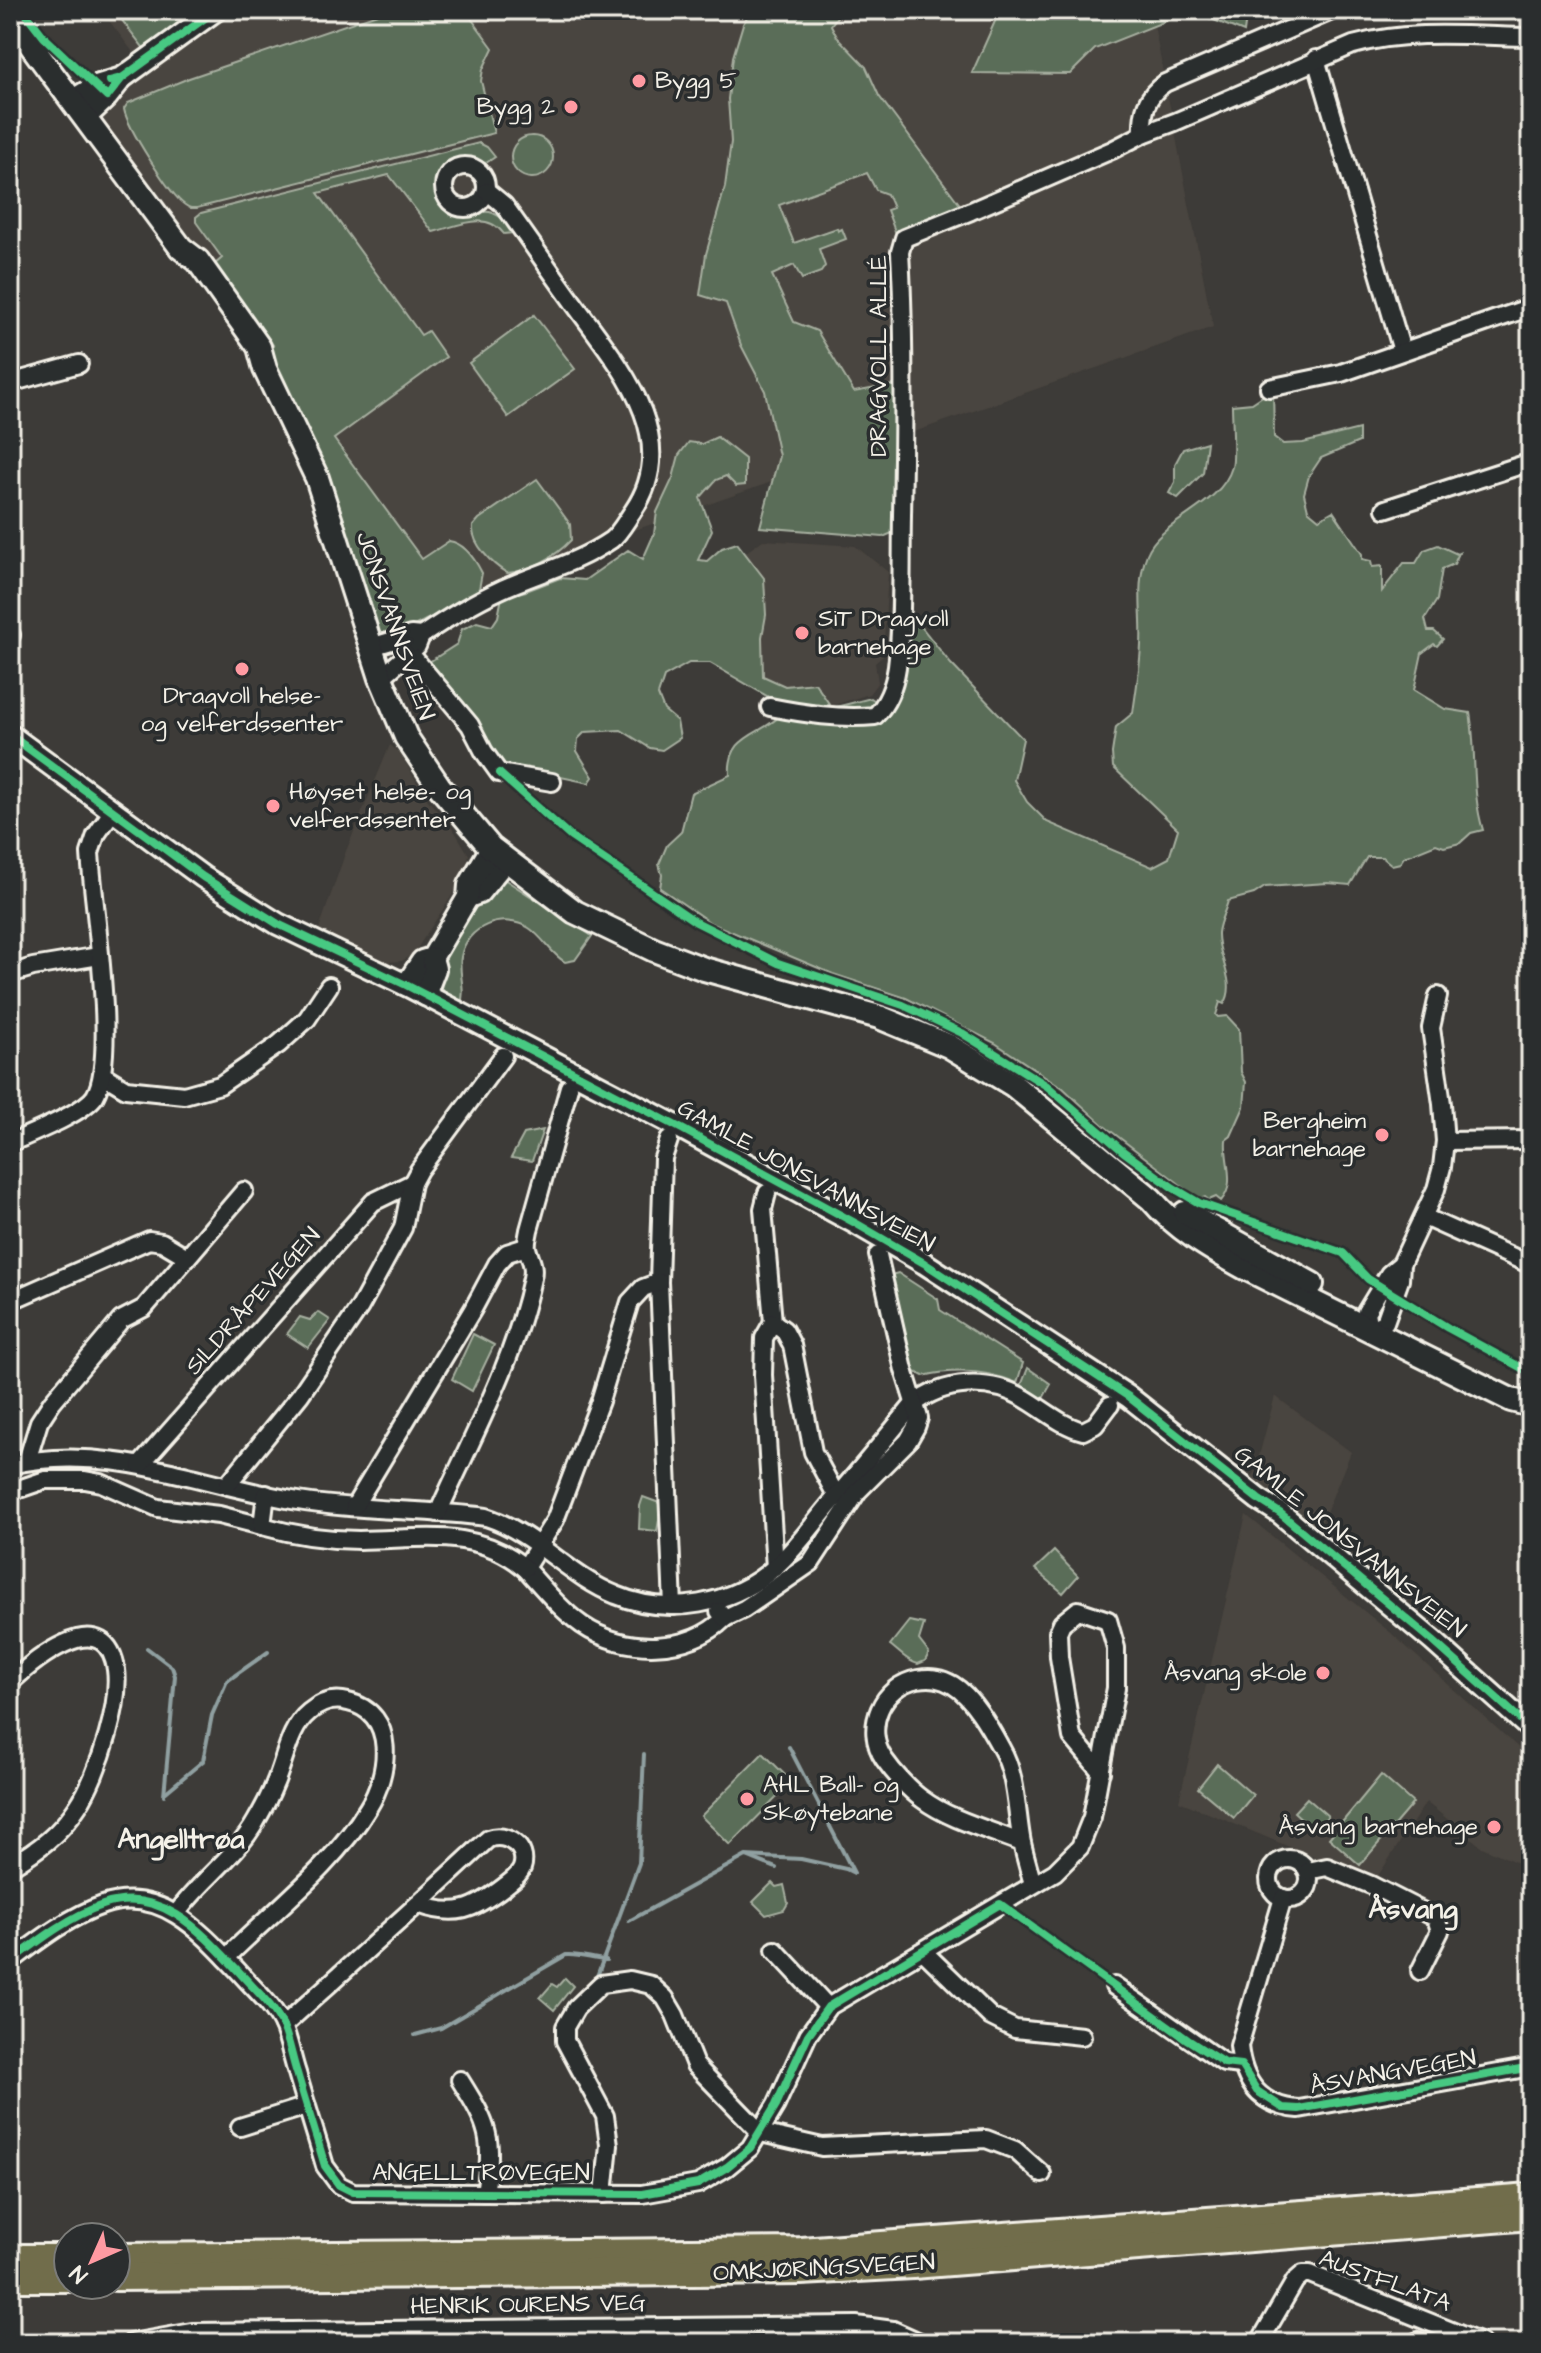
<svg xmlns="http://www.w3.org/2000/svg" width="1541" height="2353" font-family="'Architects Daughter',sans-serif">
<style>
.built{fill:#4a453f}
.green{fill:#5a6d58;stroke:#a7afa0;stroke-width:2}
.lines{fill:none;stroke-linecap:round;stroke-linejoin:round}
.stream{stroke:#90a0a1;stroke-width:4}
.minor-casing{stroke:#f4f1e8;stroke-width:22}
.tertiary-casing{stroke:#f4f1e8;stroke-width:26}
.secondary-casing{stroke:#f4f1e8;stroke-width:28}
.trunk-casing{stroke:#f4f1e8;stroke-width:32}
.minor{stroke:#2a2d2e;stroke-width:16}
.tertiary{stroke:#2a2d2e;stroke-width:20}
.secondary{stroke:#2a2d2e;stroke-width:22}
.trunk{stroke:#716d4b;stroke-width:26}
.cycleway-casing{stroke:#2a2d2e;stroke-width:13}
.cycleway{stroke:#46c982;stroke-width:8}
.poi-dot{fill:#ff9aa2;stroke:#2a2d2e;stroke-width:3}
.labels{text-anchor:middle;dominant-baseline:central;stroke-width:7;stroke-linejoin:round;paint-order:stroke}
.poi-label{font-size:24px;fill:#f4f1e8;stroke:#2a2d2e;text-anchor:start}
.street-label{font-size:24px;fill:#f4f1e8;stroke:#2a2d2e}
.quarter-label{font-size:28px;font-weight:bold;fill:#f4f1e8;stroke:#2a2d2e}
</style>
<rect width="100%" height="100%" fill="#3d3b38"/>
<filter id="ink" filterUnits="userSpaceOnUse"><feTurbulence type="fractalNoise" baseFrequency=".0125" numOctaves="2"/><feDisplacementMap in="SourceGraphic" scale="16" xChannelSelector="R" yChannelSelector="G"/><feConvolveMatrix kernelMatrix="1 2 1 2 8 2 1 2 1" color-interpolation-filters="sRGB"/></filter>
<g filter="url(#ink)">
<g class="built">
<path d="M101,10H1151L1213,327L615,537L398,638L375,635L265,369L86,117L94,81L136,56Z"/>
<path d="M763,540L855,546L888,572L883,656L875,663L878,682L869,694L828,707L728,665L713,611L745,553Z"/>
<path d="M390,745L399,752L427,799L455,832L469,855L461,882L414,953L402,961L385,962L318,932L346,851Z"/>
<path d="M1275,1396L1351,1452L1316,1536L1249,1479L1255,1471Z"/>
<path d="M1246,1515L1391,1633L1531,1759V1869L1482,1847L1426,1802L1374,1882L1179,1801Z"/>
</g>
<g class="green">
<path d="M114,10H200L146,51Z"/>
<path d="M389,10H465L493,48L483,69L481,81L494,133L197,208C190,208 191,209 185,205C170,195 127,127 124,109L128,103L189,78Z"/>
<path d="M751,10H842L831,25L837,37L866,67L879,96L961,206L896,234L887,210L893,208L887,194L876,190L867,173L779,205L794,243L837,228L838,231L842,229L846,239L819,249L825,266L821,272L802,279L794,265L772,275L794,322L817,331L854,392L899,384V530L883,537L760,527L779,456L765,391L741,345L726,303L700,295L706,254L725,187L731,142L728,99L733,57L743,24Z"/>
<path d="M1000,10H1247L1244,32L1191,11L1095,49L1070,74L972,73Z"/>
<circle cx="532" cy="157" r="21"/>
<path d="M479,143L487,147L495,157L486,163C475,160 461,154 449,160C431,170 432,198 448,209C474,226 487,192 514,233L504,234C486,210 458,226 433,232L389,175L318,193L421,335L428,331L446,357L334,439L422,559L449,541C465,543 475,559 482,573L479,589L468,598L395,636L379,633L327,483L264,351L273,345L214,265L222,258L196,222V217L201,213Z"/>
<path d="M534,315L575,369L508,417L469,363Z"/>
<path d="M1273,389L1274,437L1283,444L1303,443L1359,429V442L1321,458L1309,476L1304,494L1308,510L1319,519L1333,511L1362,554V559L1371,561L1372,567L1382,566V591L1404,563H1416L1424,550L1438,545L1457,554L1459,553L1454,564L1442,569L1437,600L1425,619L1428,631H1434L1443,639L1437,646L1434,644L1422,653L1414,690L1445,709L1470,713C1477,752 1471,792 1483,830L1471,833L1460,843L1444,847L1436,844L1404,857L1400,863L1392,865L1382,857H1367L1350,885L1328,883L1265,887L1254,894L1228,901C1225,912 1219,922 1218,933C1217,957 1238,983 1224,1004L1220,1002L1216,1015L1218,1017L1227,1016L1239,1029L1241,1072L1246,1082L1244,1107L1231,1136L1226,1140C1224,1162 1237,1183 1221,1201L1216,1197L1209,1200L1205,1197L1199,1199L1103,1125L1063,1088L995,1043L906,998L833,974L711,923L660,888L662,875L659,864L667,845L681,832L691,793L730,775C727,734 761,736 782,714L777,702L710,663H689L664,677L658,695L664,710L677,721L680,738L662,750L650,748L621,730L585,732L578,739L577,751L593,777L589,783L542,773L504,770L426,664L457,644L462,629L477,622L492,626L498,617L502,597L526,591L560,578L585,580L628,550L643,559L654,534L657,512L673,478L679,455L689,442L702,444L717,437L745,459V485L736,486L726,476L716,480L700,498L712,530L698,560L707,561L722,548L737,543L764,578L766,615L762,637L763,676L785,686L815,683L832,708L871,698L881,705L912,615L951,664L1023,739L1014,780L1027,802L1047,822L1152,867L1169,858L1178,829L1113,767L1112,753L1116,727L1133,713C1136,691 1140,668 1141,645C1143,614 1135,584 1147,554C1160,520 1220,508 1232,467C1235,459 1232,417 1232,405L1252,403Z"/>
<path d="M1207,442L1203,473L1178,498L1169,493L1175,482V464L1183,449Z"/>
<path d="M537,479L570,524L571,540C555,557 531,571 507,573C493,565 471,544 473,526L479,519Z"/>
<path d="M504,879L592,936L575,960L565,962C551,954 543,937 529,928C503,912 466,926 461,957C458,974 467,991 460,1006C446,999 437,986 440,970C443,950 484,882 504,879Z"/>
<path d="M543,1130L532,1161L511,1158L524,1134Z"/>
<path d="M898,1273L938,1299L940,1310L1023,1363L1017,1383C987,1370 954,1369 923,1376L910,1369L890,1283L891,1275Z"/>
<path d="M318,1312L330,1320L308,1348L287,1334L300,1317L310,1320Z"/>
<path d="M473,1334L494,1345L472,1391L452,1379Z"/>
<path d="M1028,1368L1051,1384L1041,1402L1019,1391Z"/>
<path d="M643,1497L662,1504L657,1531L639,1529L640,1506Z"/>
<path d="M1054,1551L1078,1576L1063,1593L1035,1569Z"/>
<path d="M909,1621L924,1624L919,1640L929,1653L925,1661L918,1664C906,1661 900,1652 890,1645Z"/>
<path d="M763,1753L792,1782L730,1845L701,1816Z"/>
<path d="M1217,1764L1253,1795L1234,1818L1198,1788Z"/>
<path d="M1381,1775L1413,1803L1360,1865L1329,1838Z"/>
<path d="M1307,1798L1328,1816L1315,1831L1294,1812Z"/>
<path d="M772,1883L776,1887L784,1885L788,1903L784,1910L766,1915L753,1902Z"/>
<path d="M565,1978L573,1986L554,2010L540,1998L552,1984L557,1987Z"/>
</g>
<g class="lines">
<g class="stream">
<path d="M147,1648L172,1667L175,1676L164,1795"/>
<path d="M166,1792L203,1761L212,1715L227,1681L268,1652"/>
<path d="M749,1857L776,1868"/>
<path d="M629,1921L746,1856L801,1859L846,1869L854,1873L789,1747"/>
<path d="M596,1979L639,1863L644,1754"/>
<path d="M415,2035L441,2028L566,1955C580,1954 592,1959 606,1960"/>
</g>
<g class="minor-casing">
<g id="minor">
<path d="M1316,59L1402,351"/>
<path d="M1143,134C1142,112 1146,96 1165,83L1334,10"/>
<circle cx="465" cy="187" r="21"/>
<path d="M10,383L79,364"/>
<path d="M1269,388L1341,373L1531,307"/>
<path d="M1385,509L1531,462"/>
<path d="M10,635H11"/>
<path d="M421,636C446,619 472,603 500,590C537,573 576,564 611,540C620,533 626,521 633,511C684,438 617,363 575,305C551,272 528,238 504,205L487,191"/>
<path d="M371,647L411,635L421,636L417,646L381,678"/>
<path d="M414,658L470,725L484,752L499,773L552,782"/>
<path d="M770,707C805,714 839,719 875,716C888,703 894,687 897,667C903,617 901,565 902,515C904,427 905,340 900,252L904,238L971,211L1112,150L1143,134L1175,122L1353,45C1408,29 1474,36 1531,37"/>
<path d="M10,974L33,967L99,956"/>
<path d="M103,1075L126,1089L184,1095L220,1085L278,1045L307,1019L329,986"/>
<path d="M669,1140L663,1158L659,1282L673,1606"/>
<path d="M1445,1141L1531,1140"/>
<path d="M10,1143C30,1134 84,1113 95,1096C118,1056 93,905 90,853L96,835L112,812"/>
<path d="M767,1193L763,1209L773,1322L784,1330L792,1345L813,1452L837,1497"/>
<path d="M1424,1217L1531,1265"/>
<path d="M1401,1264L1400,1280L1385,1322L1369,1330L1366,1312L1389,1274L1401,1264L1436,1189L1442,1167L1445,1141L1442,1104L1431,1028L1438,996"/>
<path d="M659,1282L643,1288L630,1302L600,1401L555,1520L525,1568C543,1588 561,1610 582,1625C624,1654 689,1654 725,1618"/>
<path d="M10,1301L149,1240L162,1242L187,1257"/>
<path d="M773,1322L764,1338L763,1375L775,1568"/>
<path d="M27,1461L39,1422L52,1402L121,1320L144,1308L244,1191"/>
<path d="M10,1465C109,1443 195,1483 292,1500C356,1511 422,1509 486,1517C536,1533 568,1576 616,1595C668,1617 733,1605 775,1567C796,1549 813,1524 831,1503C859,1471 886,1438 913,1405C944,1380 989,1378 1024,1398C1043,1409 1062,1426 1083,1431L1095,1425L1110,1405"/>
<path d="M140,1465L373,1202L412,1183"/>
<path d="M227,1485L300,1395L360,1307L403,1228L412,1183L419,1170L503,1056"/>
<path d="M10,1492L45,1480H85L101,1483L158,1508L219,1515L262,1526"/>
<path d="M266,1494L262,1526C294,1535 325,1540 359,1540C419,1540 475,1526 525,1568"/>
<path d="M354,1507L473,1309L497,1264L507,1253L526,1247"/>
<path d="M438,1513C472,1437 515,1360 532,1278C535,1265 530,1260 527,1248C526,1243 528,1236 529,1230L569,1087"/>
<path d="M719,1611L725,1618L744,1609L811,1563L858,1491L908,1441L916,1427L919,1418L904,1370L878,1255"/>
<path d="M10,1683C32,1662 98,1607 114,1660C125,1696 98,1776 78,1806C59,1835 39,1849 10,1867"/>
<path d="M1022,1843C990,1830 950,1820 922,1799C909,1790 893,1772 884,1759C863,1728 882,1685 918,1679C931,1677 941,1678 953,1685C973,1697 990,1728 1001,1748C1017,1775 1016,1812 1022,1843C1025,1856 1029,1870 1033,1884"/>
<circle cx="1289" cy="1879" r="20"/>
<path d="M1308,1871L1327,1867L1371,1885L1436,1918L1440,1931L1420,1971"/>
<path d="M1283,1898L1239,2046C1243,2083 1260,2106 1299,2109L1531,2067"/>
<path d="M177,1913C200,1880 236,1857 256,1821C263,1809 270,1796 275,1783C285,1760 289,1728 309,1712C321,1702 333,1698 348,1702C398,1713 389,1775 368,1808C334,1865 273,1911 226,1958"/>
<path d="M775,1950L828,2007"/>
<path d="M924,1952L991,2017L1015,2029L1082,2036"/>
<path d="M10,1962C38,1941 70,1916 103,1905C163,1885 205,1936 241,1974C255,1990 274,2006 283,2026C289,2040 292,2058 297,2073C306,2104 316,2135 325,2166L339,2185L353,2192L642,2194L698,2184L727,2167L750,2148L776,2105L808,2035L828,2007L1055,1872L1080,1847L1092,1817L1116,1688V1648L1108,1620L1078,1610L1062,1623L1058,1632L1059,1657L1072,1737L1101,1772"/>
<path d="M1114,1986L1224,2063L1241,2065"/>
<path d="M283,2026L418,1904C456,1918 474,1910 505,1886C511,1881 519,1876 522,1868C529,1847 506,1832 488,1839L418,1904"/>
<path d="M460,2080C489,2126 494,2138 485,2193"/>
<path d="M240,2127L307,2106"/>
<path d="M604,2194L609,2145L605,2116L565,2041V2027L576,2008L601,1984L630,1980L651,1985L665,1998L675,2015L695,2065L761,2133L822,2147L986,2139L1015,2150L1042,2174"/>
<path d="M131,2343L193,2332L856,2325L893,2330L922,2343"/>
<path d="M1259,2343L1295,2281L1303,2274H1310L1481,2343"/>
<path d="M1415,2343L1418,2341"/>
</g>
</g>
<g class="tertiary-casing">
<g id="tertiary">
<path d="M73,100L96,86L122,78L216,10"/>
<path d="M86,117L107,97L122,78"/>
<path d="M10,735L203,877L278,924L406,985L682,1129L857,1224L924,1263L1129,1397L1258,1499L1280,1513L1433,1641L1531,1729"/>
<path d="M468,897L479,893L506,860"/>
<path d="M406,985L422,961L432,958L468,897L469,885L491,848"/>
<path d="M425,995L435,969L432,958"/>
</g>
</g>
<g class="secondary-casing">
<g id="secondary">
<path d="M10,17L181,248L198,261L259,347L265,369L317,478L381,678L406,737L439,786L491,848L575,912L654,950L704,969L879,1017L949,1046L1013,1085L1151,1199C1176,1229 1211,1249 1245,1268L1511,1400L1531,1405"/>
<path d="M1185,1213L1312,1284"/>
</g>
</g>
<g class="trunk-casing">
<g id="trunk">
<path d="M116,2257L801,2251L1531,2197"/>
<path d="M10,2258H68"/>
<path d="M116,2277L801,2271L913,2265L1531,2216"/>
<path d="M10,2278H68"/>
</g>
</g>
<use href="#minor" class="minor"/>
<use href="#tertiary" class="tertiary"/>
<use href="#secondary" class="secondary"/>
<use href="#trunk" class="trunk"/>
<g class="cycleway-casing">
<g id="cycleway">
<path d="M23,10L44,37L107,97L122,78"/>
<path d="M110,81L122,78L216,10"/>
<path d="M10,735L203,877L278,924L406,985L682,1129L857,1224L924,1263L1129,1397L1258,1499L1280,1513L1433,1641L1531,1729"/>
<path d="M499,773L571,837L696,922L778,963L903,1005L962,1033L1047,1086L1124,1152L1172,1187L1199,1203L1343,1253L1368,1279L1448,1328L1531,1373"/>
<path d="M10,1962C38,1941 70,1916 103,1905C163,1885 205,1936 241,1974C255,1990 274,2006 283,2026C289,2040 292,2058 297,2073C306,2104 316,2135 325,2166L339,2185L353,2192L642,2194L698,2184L727,2167L750,2148L776,2105L808,2035L828,2007L1000,1904L1188,2040L1224,2063L1241,2065L1257,2091L1283,2108L1299,2109L1531,2067"/>
</g>
</g>
<use href="#cycleway" class="cycleway"/>
</g>
</g>
<g class="poi-dot">
<circle cx="639" cy="81" r="8"/>
<circle cx="571" cy="107" r="8"/>
<circle cx="802" cy="633" r="8"/>
<circle cx="242" cy="669" r="8"/>
<circle cx="273" cy="806" r="8"/>
<circle cx="1382" cy="1135" r="8"/>
<circle cx="1323" cy="1673" r="8"/>
<circle cx="747" cy="1799" r="8"/>
<circle cx="1494" cy="1827" r="8"/>
</g>
<g class="labels">
<g class="poi-label">
<text x="655" y="81">Bygg 5</text>
<text x="555" y="107" text-anchor="end">Bygg 2</text>
<text x="818" y="619">SiT Dragvoll<tspan x="818" dy="28">barnehage</tspan></text>
<text x="242" y="696" text-anchor="middle">Dragvoll helse-<tspan x="242" dy="28">og velferdssenter</tspan></text>
<text x="289" y="792">Høyset helse- og<tspan x="289" dy="28">velferdssenter</tspan></text>
<text x="1366" y="1121" text-anchor="end">Bergheim<tspan x="1366" dy="28">barnehage</tspan></text>
<text x="1307" y="1673" text-anchor="end">Åsvang skole</text>
<text x="763" y="1785">AHL Ball- og<tspan x="763" dy="28">Skøytebane</tspan></text>
<text x="1478" y="1827" text-anchor="end">Åsvang barnehage</text>
</g>
<g class="street-label">
<text transform="translate(879 356) rotate(-90)">DRAGVOLL ALLÉ</text>
<text transform="translate(395 626) rotate(71)">JONSVANNSVEIEN</text>
<text transform="translate(806 1176) rotate(29)">GAMLE JONSVANNSVEIEN</text>
<text transform="translate(253 1301) rotate(-48)">SILDRÅPEVEGEN</text>
<text transform="translate(1350 1542) rotate(39)">GAMLE JONSVANNSVEIEN</text>
<text transform="translate(1393 2072) rotate(-10)">ÅSVANGVEGEN</text>
<text x="481" y="2173">ANGELLTRØVEGEN</text>
<text transform="translate(824 2268) rotate(-3)">OMKJØRINGSVEGEN</text>
<text transform="translate(1385 2281) rotate(20)">AUSTFLATA</text>
<text transform="translate(528 2305) rotate(-1)">HENRIK OURENS VEG</text>
</g>
<g class="quarter-label">
<text x="181" y="1839">Angelltrøa</text>
<text x="1413" y="1909">Åsvang</text>
</g>
</g>
<rect width="1541" height="2353" fill="none" stroke="#2a2d2e" stroke-width="40"/>
<rect x="20" y="20" width="1501" height="2313" fill="none" stroke="#f4f1e8" stroke-width="3" filter="url(#ink)"/>
<g transform="translate(92 2261) rotate(225)"><circle r="38" fill="#2a2d2e" stroke="#7b7b78" stroke-width="2"/>
<path d="M0-6L14 30L0 20L-14 30Z" fill="#ff9aa2"/>
<text y="-12" font-size="22" font-weight="bold" text-anchor="middle" fill="#f4f1e8">N</text>
</g>
</svg>
